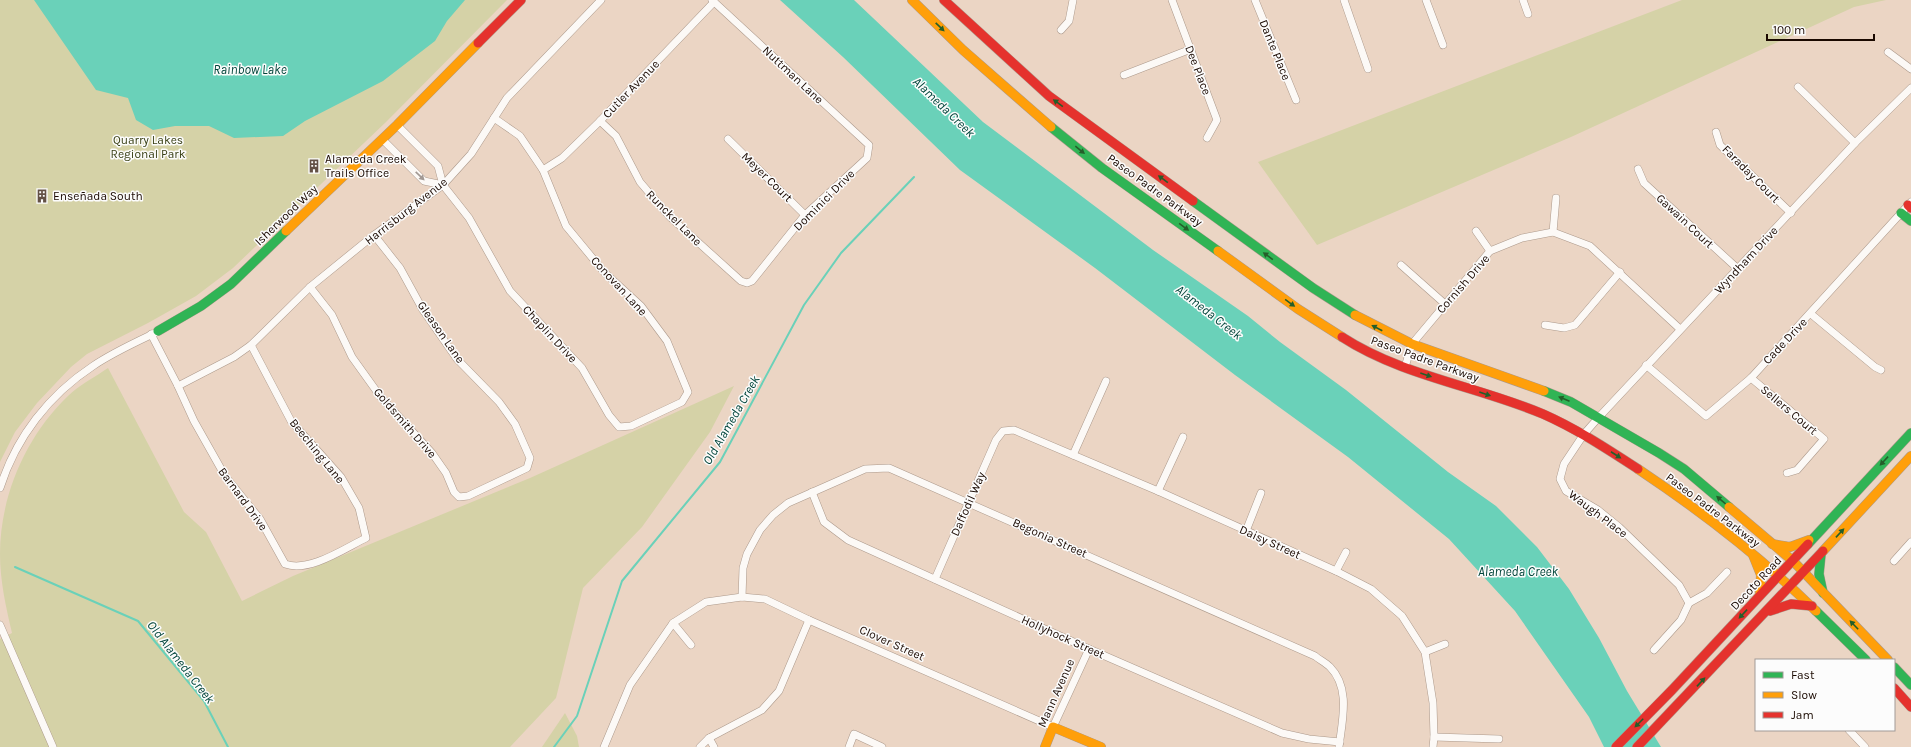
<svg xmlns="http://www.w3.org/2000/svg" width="1911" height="747" font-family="Karla,sans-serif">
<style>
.green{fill:#d5d2a7}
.water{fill:#6ad1b9}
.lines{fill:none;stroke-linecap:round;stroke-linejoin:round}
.stream{stroke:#6ad1b9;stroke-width:2}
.street-casing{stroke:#ac998b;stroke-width:8}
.fast-casing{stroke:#ac998b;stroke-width:10}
.slow-casing{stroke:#ac998b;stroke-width:10}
.jam-casing{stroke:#ac998b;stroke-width:10}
.street{stroke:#fcf9f6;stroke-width:7}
.fast{stroke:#30b455;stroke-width:9}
.slow{stroke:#ff9f0a;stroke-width:9}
.jam{stroke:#e5322d;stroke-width:9}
.oneway{fill:#255e2a}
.oneway2{fill:#a29994}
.labels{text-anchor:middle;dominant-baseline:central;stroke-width:3;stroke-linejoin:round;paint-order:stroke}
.street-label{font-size:12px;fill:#1a0900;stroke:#fcfcfc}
.park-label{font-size:12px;fill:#383f14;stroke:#fcfcfc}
.poi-label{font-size:12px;fill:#1a0900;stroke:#fcfcfc;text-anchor:start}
.water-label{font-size:13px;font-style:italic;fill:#00453a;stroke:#fcfcfc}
</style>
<rect width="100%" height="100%" fill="#ebd5c4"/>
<g class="green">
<path d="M0,0H507L386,122L233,268L196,296L148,323L87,354L71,367L37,403L15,432L0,462Z"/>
<path d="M1682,0H1886L1854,7L1571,137L1317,245L1258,162Z"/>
<path d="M108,368L184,512L206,532L242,601L293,576L530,478L734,386L710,432L642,527L583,588L556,698L510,747H0V639L12,633C6,607 0,581 0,554C0,496 26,436 68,396C79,385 95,377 108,368Z"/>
<path d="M565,713L577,736L579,747H542Z"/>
</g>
<g class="water">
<path d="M34,0H465L447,21L435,41L383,81L305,121L283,136L234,138L209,126H175L153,130L136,120L128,98L96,90Z"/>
<path d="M780,0H854L983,122L1153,250L1248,316L1280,342L1346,390L1448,472L1496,506L1537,547L1569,589L1599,638L1627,691L1661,747H1604L1589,717L1515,611L1449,539L1348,457L1235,375L1095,268L960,170L843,57Z"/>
</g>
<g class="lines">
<g class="stream">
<path d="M15,567L138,621L204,701L228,747"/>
<path d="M554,747L577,716L622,581L720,462L804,305L841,253L914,177"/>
</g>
<g class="street-casing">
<g id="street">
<path d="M1172,0L1217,120L1207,138"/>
<path d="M1255,0L1296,100"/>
<path d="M1344,0L1368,69"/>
<path d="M1426,0L1443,45"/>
<path d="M1523,0L1528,14"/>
<path d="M1061,30L1069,21L1073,0"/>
<path d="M1888,52L1911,69"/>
<path d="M1124,75L1191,49"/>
<path d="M1798,87L1855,143"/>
<path d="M600,121L616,136L640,182L669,216L741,281L747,283L752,281L805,215L867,158L869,145L712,0"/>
<path d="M397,125L438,166L443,185L469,218L510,291L582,368L609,415L619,427L631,426L682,402L688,392L667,341L641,306L604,272L566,226L543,170L520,136L494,118"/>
<path d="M1716,132L1720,145L1791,213"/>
<path d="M382,139L424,181L443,185"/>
<path d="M728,139L805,215"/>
<path d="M1638,169L1644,183L1738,269"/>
<path d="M543,170L562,158L600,121L714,2"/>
<path d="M1476,231L1490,251"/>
<path d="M1553,232L1556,198"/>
<path d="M1401,265L1445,304"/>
<path d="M310,287L332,315L352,357L380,396L432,453L446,473L454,492L459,497L468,496L527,468L530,458L515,424L499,402L457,359L423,310L400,268L374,235"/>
<path d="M1811,314L1875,367L1881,370"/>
<path d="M1545,325L1564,328L1575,325L1620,272"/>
<path d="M151,334L178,386L194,421L225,476L260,519L285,564C309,573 345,548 366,538L359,508L341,477L291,421L251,345"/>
<path d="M1646,365L1706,416L1751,378L1911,202"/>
<path d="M1405,367L1412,344L1490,251L1522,238L1553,232L1590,246L1680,329"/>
<path d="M1751,378L1824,439L1797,470L1787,473"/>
<path d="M178,386L234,357L251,345L310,287L374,235L443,185L471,154L507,98L601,0"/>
<path d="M1073,455L1106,381"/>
<path d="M0,488C16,437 49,395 93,366C112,353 134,343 155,333"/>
<path d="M1158,491L1183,437"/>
<path d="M812,492L824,522L848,540L1089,649L1282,733L1309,739L1340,742"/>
<path d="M1246,531L1261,493"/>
<path d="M1894,561L1911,542"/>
<path d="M1336,571L1346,552"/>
<path d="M935,579L996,440L1003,431L1014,430L1158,491L1336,571L1371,589L1402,616L1425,652L1433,703L1434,737L1433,747"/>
<path d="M742,597L743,568L747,554L760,530L773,515L788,503L865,469L889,468L1315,656C1320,660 1326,663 1330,667C1351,688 1342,721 1339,747"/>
<path d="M1689,603L1679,585L1619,527L1598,510L1566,491L1560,479L1564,464L1584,434L1599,417L1855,143L1911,88"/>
<path d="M673,623L691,645"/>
<path d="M0,625L53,747"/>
<path d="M1654,650L1681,620L1689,603L1707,593L1727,572"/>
<path d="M1425,652L1445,644"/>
<path d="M1849,730L1865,747"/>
<path d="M1434,737L1499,739"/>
<path d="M709,738L714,747"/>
<path d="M604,747L630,685L673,623L706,602L742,597L765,599L809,620L1053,727L1089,649"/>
<path d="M700,747L709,738L762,710L779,691L809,620"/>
<path d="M849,747L854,734L882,747"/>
</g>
</g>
<g class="fast-casing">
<g id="fast">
<path d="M1051,127L1102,168L1218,251"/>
<path d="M1193,201L1313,288L1355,315"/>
<path d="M1901,213L1911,221"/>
<path d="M158,331L201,306L231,284L286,231"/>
<path d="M1544,391L1571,402L1659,453L1684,469L1729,507"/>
<path d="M1808,544L1911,433"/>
<path d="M1821,554L1819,574L1823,593"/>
<path d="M1816,611L1866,660"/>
<path d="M1894,667L1911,685"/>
</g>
</g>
<g class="slow-casing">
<g id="slow">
<path d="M912,0L963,50L1051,127"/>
<path d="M286,231L397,125L478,43"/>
<path d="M1218,251L1298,309L1342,337"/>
<path d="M1355,315L1412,344L1544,391"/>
<path d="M1638,469C1701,511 1762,558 1816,611"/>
<path d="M1729,507L1793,561L1888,660"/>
<path d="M1772,544L1790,547L1809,540"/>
<path d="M1823,551L1911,456"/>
<path d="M1753,555L1761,575L1760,595"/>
<path d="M1045,747L1053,727L1101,747"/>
</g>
</g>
<g class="jam-casing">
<g id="jam">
<path d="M944,0L1049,96L1193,201"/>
<path d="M478,43L521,0"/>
<path d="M1908,205L1911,208"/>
<path d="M1342,337C1402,376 1477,386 1543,414C1577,429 1607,449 1638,469"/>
<path d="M1770,611L1791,604L1812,606"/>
<path d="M1894,688L1911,707"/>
<path d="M1616,747L1672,690L1808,544"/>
<path d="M1637,747L1823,551"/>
</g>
</g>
<use href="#street" class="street"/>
<use href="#fast" class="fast"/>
<use href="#slow" class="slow"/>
<use href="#jam" class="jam"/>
</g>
<defs><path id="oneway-solid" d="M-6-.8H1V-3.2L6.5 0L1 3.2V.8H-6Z"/></defs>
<g class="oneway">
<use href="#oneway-solid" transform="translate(940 27) rotate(44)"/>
<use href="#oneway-solid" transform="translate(1058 103) rotate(-144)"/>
<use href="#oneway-solid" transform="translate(1080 150) rotate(39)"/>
<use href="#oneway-solid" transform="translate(1163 179) rotate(-144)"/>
<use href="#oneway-solid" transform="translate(1184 227) rotate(36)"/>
<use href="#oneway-solid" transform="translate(1268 256) rotate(-144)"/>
<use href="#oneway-solid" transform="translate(1290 303) rotate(36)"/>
<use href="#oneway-solid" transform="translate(1377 328) rotate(-152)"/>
<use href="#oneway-solid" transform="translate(1426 375) rotate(19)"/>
<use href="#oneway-solid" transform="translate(1485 394) rotate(19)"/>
<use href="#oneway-solid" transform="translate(1564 399) rotate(-157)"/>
<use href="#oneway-solid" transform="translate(1616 455) rotate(33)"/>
<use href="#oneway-solid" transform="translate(1884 461) rotate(133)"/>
<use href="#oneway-solid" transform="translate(1721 500) rotate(-140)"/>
<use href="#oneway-solid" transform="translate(1840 533) rotate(-47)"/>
<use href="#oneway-solid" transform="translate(1743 614) rotate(133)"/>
<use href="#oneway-solid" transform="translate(1854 625) rotate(-134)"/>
<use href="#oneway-solid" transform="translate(1701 682) rotate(-47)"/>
<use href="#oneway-solid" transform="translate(1639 723) rotate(135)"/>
</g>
<use class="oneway2" href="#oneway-solid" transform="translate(420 176) rotate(44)"/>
<defs>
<g id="building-bare" transform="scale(1.08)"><path d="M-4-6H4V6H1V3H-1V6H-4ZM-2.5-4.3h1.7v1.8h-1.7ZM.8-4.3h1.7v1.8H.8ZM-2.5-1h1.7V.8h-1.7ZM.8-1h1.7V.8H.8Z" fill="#635045" stroke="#fcfcfc" stroke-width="2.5" paint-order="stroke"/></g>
</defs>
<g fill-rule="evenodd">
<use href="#building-bare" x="314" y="166"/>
<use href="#building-bare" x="42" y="196"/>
</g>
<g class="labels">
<g class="street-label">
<text transform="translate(1275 50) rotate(68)">Dante Place</text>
<text transform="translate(1198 70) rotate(69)">Dee Place</text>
<text transform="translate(793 75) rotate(43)">Nuttman Lane</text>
<text transform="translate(631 89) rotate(-46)">Cutler Avenue</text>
<text transform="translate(1751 174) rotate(45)">Faraday Court</text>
<text transform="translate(767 177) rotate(44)">Meyer Court</text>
<text transform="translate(1155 190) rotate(36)">Paseo Padre Parkway</text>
<text transform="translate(824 200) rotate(-45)">Dominici Drive</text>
<text transform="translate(406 211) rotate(-38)">Harrisburg Avenue</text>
<text transform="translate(286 215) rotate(-44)">Isherwood Way</text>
<text transform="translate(674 218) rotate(45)">Runckel Lane</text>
<text transform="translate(1685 221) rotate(43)">Gawain Court</text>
<text transform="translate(1746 260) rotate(-47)">Wyndham Drive</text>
<text transform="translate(1463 284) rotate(-49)">Cornish Drive</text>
<text transform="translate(619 286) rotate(47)">Conovan Lane</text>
<text transform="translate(441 332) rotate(55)">Gleason Lane</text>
<text transform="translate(550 334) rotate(47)">Chaplin Drive</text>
<text transform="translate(1785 341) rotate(-47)">Cade Drive</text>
<text transform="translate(1425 359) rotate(20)">Paseo Padre Parkway</text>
<text transform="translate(1789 410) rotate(40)">Sellers Court</text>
<text transform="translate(405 423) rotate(49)">Goldsmith Drive</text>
<text transform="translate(317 451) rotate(51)">Beeching Lane</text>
<text transform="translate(243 499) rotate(54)">Barnard Drive</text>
<text transform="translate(968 504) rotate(-66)">Daffodil Way</text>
<text transform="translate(1713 510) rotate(37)">Paseo Padre Parkway</text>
<text transform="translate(1598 514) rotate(37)">Waugh Place</text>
<text transform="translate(1050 538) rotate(24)">Begonia Street</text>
<text transform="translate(1270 542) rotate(24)">Daisy Street</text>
<text transform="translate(1756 583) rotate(-47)">Decoto Road</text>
<text transform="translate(1063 637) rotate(24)">Hollyhock Street</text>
<text transform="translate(892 643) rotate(24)">Clover Street</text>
<text transform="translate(1056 693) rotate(-66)">Mann Avenue</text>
</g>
<g class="park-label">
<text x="148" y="140">Quarry Lakes<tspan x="148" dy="14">Regional Park</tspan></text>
</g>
<g class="poi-label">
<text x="325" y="159">Alameda Creek<tspan x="325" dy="14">Trails Office</tspan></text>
<text x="53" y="196">Enseñada South</text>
</g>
<g class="water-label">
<text x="250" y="69">Rainbow Lake</text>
<text transform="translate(944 107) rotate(44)">Alameda Creek</text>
<text transform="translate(1209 312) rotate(38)">Alameda Creek</text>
<text transform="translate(731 420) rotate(-60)">Old Alameda Creek</text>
<text x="1518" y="571">Alameda Creek</text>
<text transform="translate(181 662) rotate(52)">Old Alameda Creek</text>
</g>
</g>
<rect x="1755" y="659" width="140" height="72" fill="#fcfcfc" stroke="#a29b97"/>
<rect x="1763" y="672" width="20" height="6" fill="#30b455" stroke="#a29b97"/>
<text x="1791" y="679" font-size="12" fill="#1a0900">Fast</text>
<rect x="1763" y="692" width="20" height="6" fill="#ff9f0a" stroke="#a29b97"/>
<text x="1791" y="699" font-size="12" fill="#1a0900">Slow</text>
<rect x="1763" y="712" width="20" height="6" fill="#e5322d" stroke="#a29b97"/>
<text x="1791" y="719" font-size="12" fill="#1a0900">Jam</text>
<path d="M1767 34v6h107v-6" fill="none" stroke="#1a0900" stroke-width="2"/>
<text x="1773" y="34" font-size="12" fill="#1a0900" stroke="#fcfcfc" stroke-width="3" paint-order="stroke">100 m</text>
</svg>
